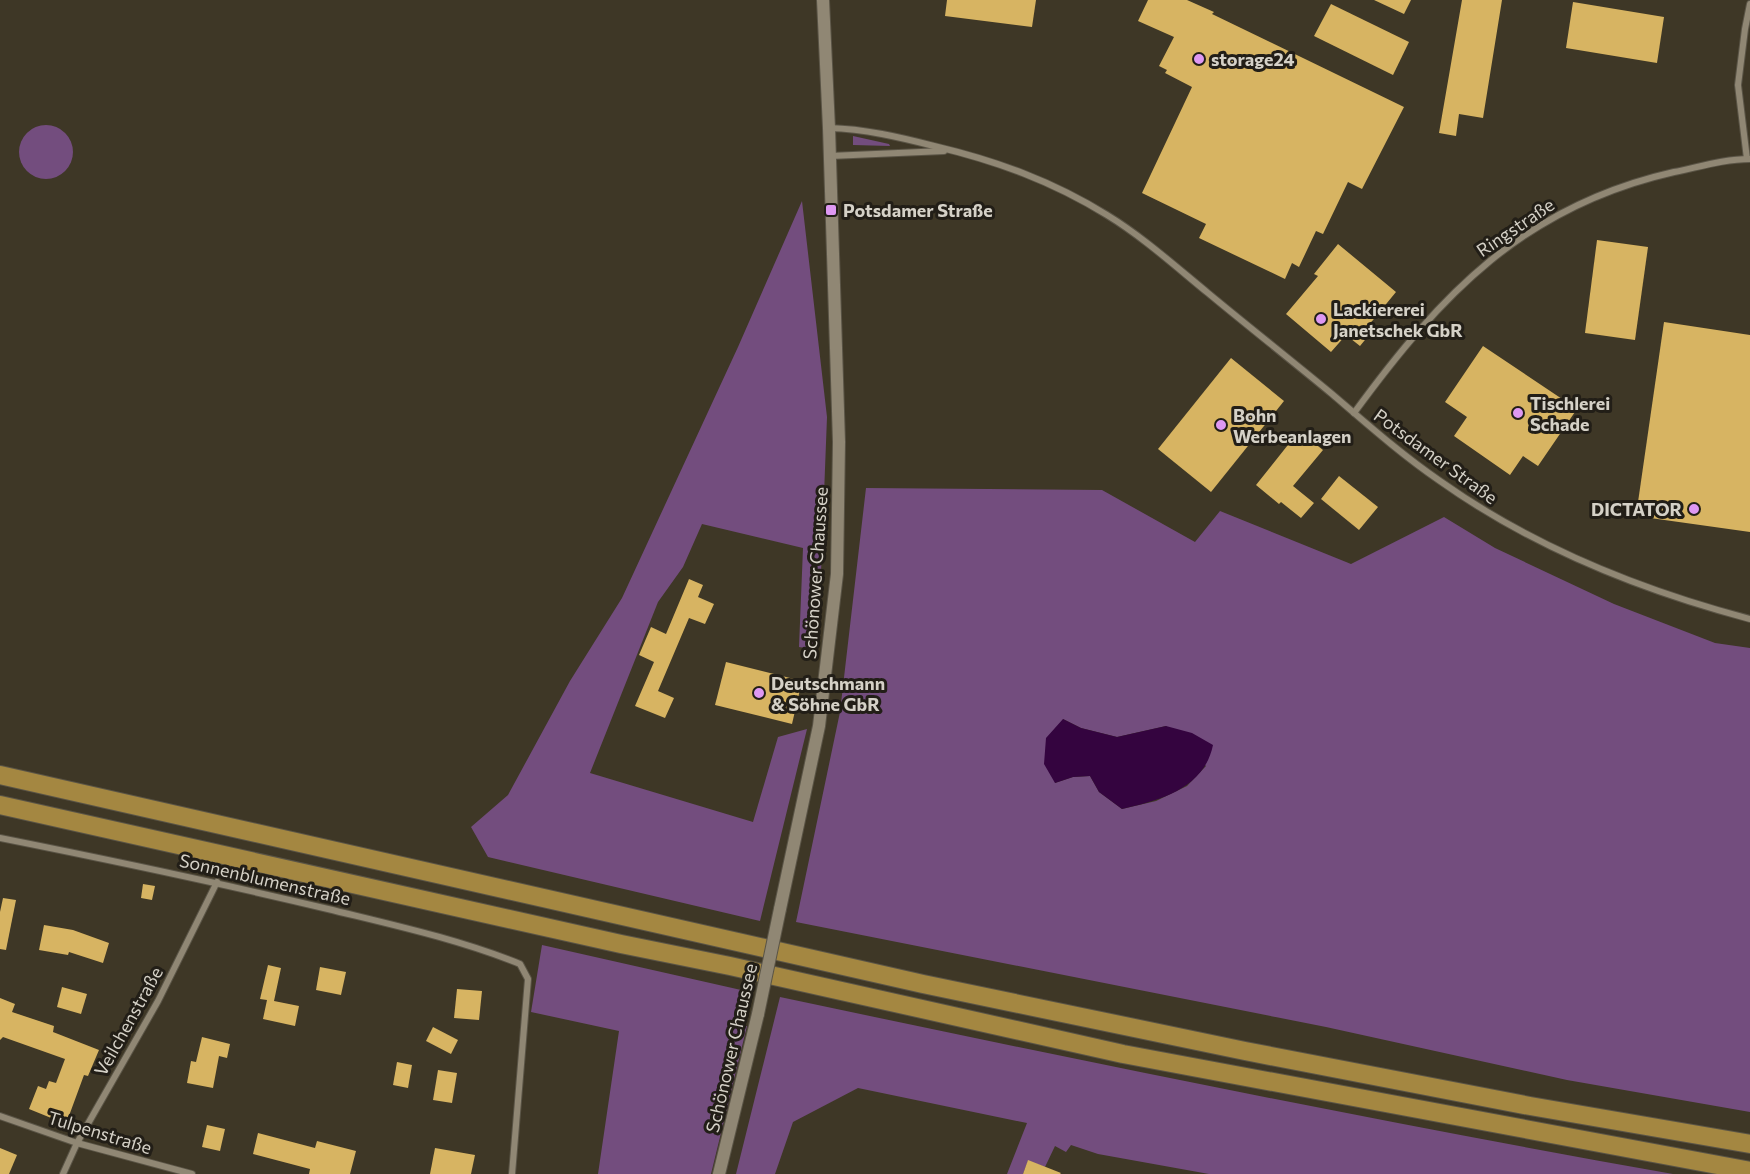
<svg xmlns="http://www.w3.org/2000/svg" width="1750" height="1174" font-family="Commissioner,sans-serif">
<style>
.green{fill:#734d7e;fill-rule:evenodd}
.water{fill:#34043f}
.building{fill:#d7b462}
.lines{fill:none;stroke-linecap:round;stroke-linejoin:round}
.street-casing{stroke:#5a5446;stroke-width:8}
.secondary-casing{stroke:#5a5446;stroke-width:14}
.highway-casing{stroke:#5a5446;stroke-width:20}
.street{stroke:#908774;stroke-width:6}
.secondary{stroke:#908774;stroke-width:12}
.highway{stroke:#a48741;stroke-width:18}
.secondary-bridge-casing{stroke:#5a5446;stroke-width:14;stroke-linecap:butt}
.secondary-bridge{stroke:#908774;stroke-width:12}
.poi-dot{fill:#de98f2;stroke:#221e17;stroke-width:2}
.labels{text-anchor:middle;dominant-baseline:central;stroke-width:6;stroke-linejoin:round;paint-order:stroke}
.poi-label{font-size:18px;font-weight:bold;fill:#d5d1c7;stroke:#221e17;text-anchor:start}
.street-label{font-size:18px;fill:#d5d1c7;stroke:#221e17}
</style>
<rect width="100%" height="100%" fill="#3e3726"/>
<g class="green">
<circle cx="46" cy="152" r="27"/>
<path d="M853,136L889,144L890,146L853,145Z"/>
<path d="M802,201L827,417L818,650L799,647L803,548L702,524L683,567L658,602L590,773L753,822L778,737L807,729L760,921L488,857L471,827L508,795L570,681L622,598L738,347Z"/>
<path d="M866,488L1102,490L1195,542L1220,511L1351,564L1444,517L1495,548L1614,604L1715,643L1750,648V1112L1567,1080L1326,1027L796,922L840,712ZM1063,719L1081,728L1117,737L1166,726L1206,766L1187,786L1156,801L1122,809L1099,792L1090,776L1073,777L1055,783Z"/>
<path d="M542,945L750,992L742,1026H747L711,1174H598L619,1031L531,1012Z"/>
<path d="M780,997C1077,1060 1374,1121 1673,1174H1209L1098,1154L1071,1145L1066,1152L1055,1146L1045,1167L1028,1161L1023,1174H1007L1027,1123L858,1088L793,1122L775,1174H736Z"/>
</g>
<path class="water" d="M1063,719L1081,728L1117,737L1166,726L1192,733L1213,745C1204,789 1160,800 1122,809L1099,792L1090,776L1073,777L1055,783L1044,764L1046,738Z"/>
<g class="building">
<path d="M947,0H1036L1032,27L945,16Z"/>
<path d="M1148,0H1187L1214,12L1212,14L1404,107L1362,189L1348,182L1323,234L1316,231L1299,267L1292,263L1285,279L1199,238L1206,224L1142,193L1192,87L1165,73L1167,70L1159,66L1174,37L1138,21Z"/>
<path d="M1374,0H1411L1404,14Z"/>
<path d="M1462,0H1502L1483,118L1459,114L1456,136L1439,133Z"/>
<path d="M1573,2L1664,17L1657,63L1566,48Z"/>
<path d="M1331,4L1409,42L1393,75L1314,36Z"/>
<path d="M1597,240L1648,247L1635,340L1585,333Z"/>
<path d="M1338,244L1396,292L1364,331L1369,335L1360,346L1346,335L1331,352L1286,314L1318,276L1314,274Z"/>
<path d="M1664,322L1750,335V532L1636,516Z"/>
<path d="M1483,346L1577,409L1538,466L1523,456L1510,475L1454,436L1467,417L1445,402Z"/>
<path d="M1231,358L1284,401L1211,492L1158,449Z"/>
<path d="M1299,431L1323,450L1293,486L1314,503L1301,518L1281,502L1279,504L1256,485Z"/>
<path d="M1339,476L1378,507L1359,530L1321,499Z"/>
<path d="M689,579L703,585L698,597L714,604L705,624L689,618L658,691L674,698L665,718L635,706L654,662L639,655L651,627L666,634Z"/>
<path d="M726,662L802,681L792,724L715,705Z"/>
<path d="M143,884L155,886L152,900L141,898Z"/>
<path d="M3,898L16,900L6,950L0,949V912Z"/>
<path d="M44,925L73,930L109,943L103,963L69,952L68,955L39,950Z"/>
<path d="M268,965L281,968L274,1001L299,1006L295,1026L263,1019L267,1000L260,999Z"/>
<path d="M320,967L346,972L341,995L316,990Z"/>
<path d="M62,987L87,994L81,1014L57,1007Z"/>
<path d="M457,989L482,991L479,1020L454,1018Z"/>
<path d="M0,998L15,1004L12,1012L54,1026L53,1032L99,1050L88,1076L84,1075L66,1124L29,1109L38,1086L46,1089L49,1081L56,1083L65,1059L3,1037L0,1040Z"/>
<path d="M433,1027L458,1040L451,1054L426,1041Z"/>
<path d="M202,1037L230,1044L227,1058L219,1056L213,1088L187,1083L191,1061L196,1062Z"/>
<path d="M397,1062L412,1065L408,1088L393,1085Z"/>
<path d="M438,1070L457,1073L452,1103L433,1100Z"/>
<path d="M207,1125L225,1129L220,1151L202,1147Z"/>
<path d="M258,1133L315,1148L317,1141L356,1151L350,1174H309L310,1169L253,1154Z"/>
<path d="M0,1148L17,1155L9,1174H0Z"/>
<path d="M435,1148L475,1155L471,1174H430Z"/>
<path d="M1028,1160L1061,1173L1060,1174H1023Z"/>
</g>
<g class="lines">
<g class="street-casing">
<g id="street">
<path d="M829,128C865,129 899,137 934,146C997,161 1052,181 1107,215C1143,237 1175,266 1208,293C1249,327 1291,360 1332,394C1367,424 1402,455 1440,481C1533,547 1640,590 1750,619"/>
<path d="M830,156L944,151"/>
<path d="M1747,159L1738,85L1745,29L1750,4"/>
<path d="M1354,413C1441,294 1524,206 1674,172C1699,167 1724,159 1750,159"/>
<path d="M0,838C110,860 219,883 328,909C393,925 458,939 520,964L528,979L512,1174"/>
<path d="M0,1116L77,1143L192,1174"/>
<path d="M63,1174L77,1143L158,1001L217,882"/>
</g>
</g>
<g class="secondary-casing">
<g id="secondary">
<path d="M780,909L819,726L837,574L839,442L829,128L823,0"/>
<path d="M719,1174L758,1014"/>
</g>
</g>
<g class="highway-casing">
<g id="highway">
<path d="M0,775L923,984L1245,1051L1530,1106L1750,1144"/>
<path d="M0,805L621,944L730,966L1123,1054L1750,1171"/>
</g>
</g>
<use href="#street" class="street"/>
<use href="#secondary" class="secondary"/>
<use href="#highway" class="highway"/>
<g class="secondary-bridge-casing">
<path id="secondary-bridge" d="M758,1014L780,909"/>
</g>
<use href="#secondary-bridge" class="secondary-bridge"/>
</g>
<g class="poi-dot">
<circle cx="1199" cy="59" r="6"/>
<rect x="825" y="204" width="12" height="12" rx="3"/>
<circle cx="1321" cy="319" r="6"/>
<circle cx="1518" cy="413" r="6"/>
<circle cx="1221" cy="425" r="6"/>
<circle cx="1694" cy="509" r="6"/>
<circle cx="759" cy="693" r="6"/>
</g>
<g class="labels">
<g class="poi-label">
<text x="1211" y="59">storage24</text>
<text x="843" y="210">Potsdamer Straße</text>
<text x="1333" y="309">Lackiererei<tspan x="1333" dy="21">Janetschek GbR</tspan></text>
<text x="1530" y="403">Tischlerei<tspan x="1530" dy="21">Schade</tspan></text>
<text x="1233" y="415">Bohn<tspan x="1233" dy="21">Werbeanlagen</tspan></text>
<text x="1682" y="509" text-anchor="end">DICTATOR</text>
<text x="771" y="683">Deutschmann<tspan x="771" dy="21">&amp; Söhne GbR</tspan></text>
</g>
<g class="street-label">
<text transform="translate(1515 227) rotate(-34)">Ringstraße</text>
<text transform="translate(1436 456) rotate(36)">Potsdamer Straße</text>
<text transform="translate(815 573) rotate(-86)">Schönower Chaussee</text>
<text transform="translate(265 879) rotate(13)">Sonnenblumenstraße</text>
<text transform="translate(128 1021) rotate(-61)">Veilchenstraße</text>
<text transform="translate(731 1048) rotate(-77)">Schönower Chaussee</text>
<text transform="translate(100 1132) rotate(17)">Tulpenstraße</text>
</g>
</g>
</svg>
